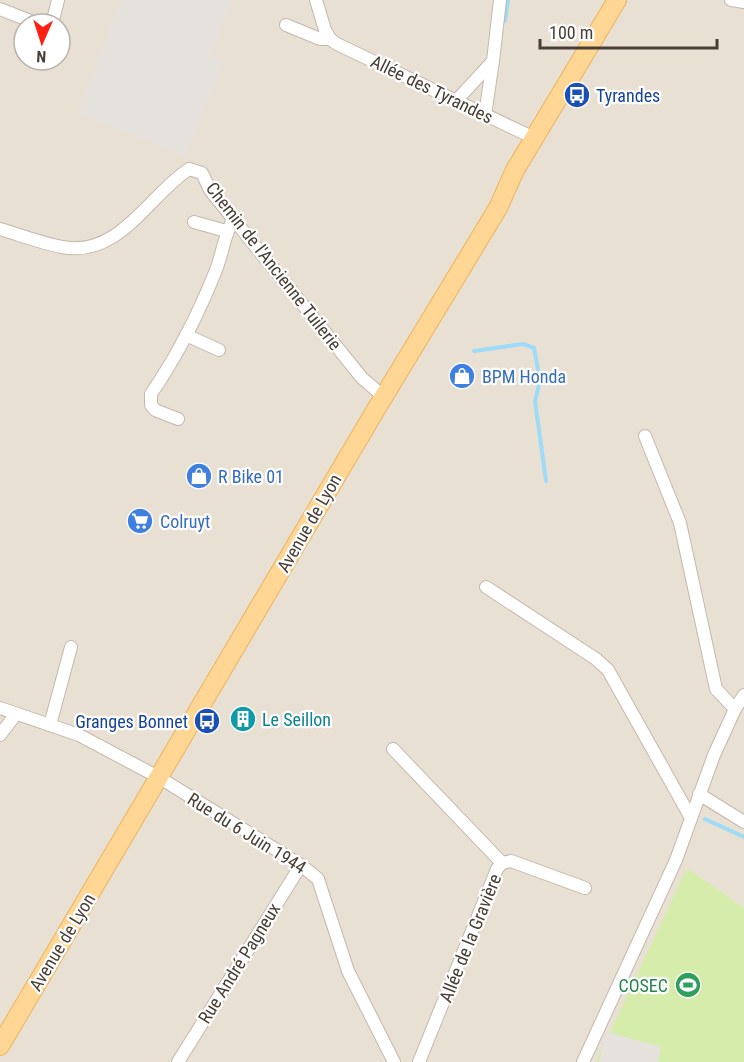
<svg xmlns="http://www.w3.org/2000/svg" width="744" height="1062" font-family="'Roboto Condensed',sans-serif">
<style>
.residential{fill:#e9e0d4;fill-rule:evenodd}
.pitch{fill:#d5ecab}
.parking{fill:#e5e2de}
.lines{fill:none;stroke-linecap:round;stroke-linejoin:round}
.stream{stroke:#9ddbf6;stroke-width:4}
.minor-casing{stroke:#c4b8ab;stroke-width:14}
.primary-casing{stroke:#eeb35b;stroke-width:20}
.minor{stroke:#fff;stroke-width:12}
.primary{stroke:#ffd694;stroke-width:18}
.labels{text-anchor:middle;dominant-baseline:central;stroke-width:4.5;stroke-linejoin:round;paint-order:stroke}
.street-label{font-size:18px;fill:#483e35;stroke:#fff}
.transit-label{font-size:18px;fill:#164399;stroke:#fff;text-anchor:start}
.shop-label{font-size:18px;fill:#366cbe;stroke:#fff;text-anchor:start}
.culture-label{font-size:18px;fill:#0d838f;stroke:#fff;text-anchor:start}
.leisure-label{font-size:18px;fill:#27864d;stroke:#fff;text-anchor:end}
</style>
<rect width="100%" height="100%" fill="#f4efe6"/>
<path class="residential" d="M0,0H744V1062H0ZM24,24H60V60H24Z"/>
<path class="pitch" d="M687,868L744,908V1062H596Z"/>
<g class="parking">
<path d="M121,0H232L211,55L223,62L185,156L77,113Z"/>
<path d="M607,1032L661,1047L658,1062H599Z"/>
</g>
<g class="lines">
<g class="stream">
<path d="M505,21L508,0"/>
<path d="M474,351L523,344L534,348L540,381L535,401L546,481"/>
<path d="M705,819L744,837"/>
</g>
<g class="minor-casing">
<g id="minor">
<path d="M316,0L325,30L330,39"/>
<path d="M731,0L744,2"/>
<path d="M0,9L38,24"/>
<path d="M52,24L58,0"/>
<path d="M286,25L320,39H330L337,44L534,138"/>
<path d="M456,101L493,61L500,0"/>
<path d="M485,115L493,61"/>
<path d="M194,222L226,231"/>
<path d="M0,229C20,235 41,243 62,247C119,258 148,196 189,169L202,173L210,190L362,378L384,397"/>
<path d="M186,335L219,350"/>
<path d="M178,419L155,410L151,405V394C177,356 199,313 216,270C223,252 224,235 234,218"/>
<path d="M645,436L680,523L716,689L735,709"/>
<path d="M486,587L596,659L608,670L691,818"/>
<path d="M0,708L79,735L160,778L301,865L318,879L348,971L394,1062"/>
<path d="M50,725L71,647"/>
<path d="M0,735L16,714"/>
<path d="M393,749L502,863"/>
<path d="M699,794L744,822"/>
<path d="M178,1062L301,865"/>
<path d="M419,1062L497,869L502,863L511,861L585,888"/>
<path d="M583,1062L676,860L714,755L735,709L744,695"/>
</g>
</g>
<g class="primary-casing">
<path id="primary" d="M0,1046L375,411L498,208L515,170L617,0"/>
</g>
<use href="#minor" class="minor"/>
<use href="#primary" class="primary"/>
</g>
<defs>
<g id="bus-disc" transform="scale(1.35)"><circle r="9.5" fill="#1a4fb4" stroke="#fff"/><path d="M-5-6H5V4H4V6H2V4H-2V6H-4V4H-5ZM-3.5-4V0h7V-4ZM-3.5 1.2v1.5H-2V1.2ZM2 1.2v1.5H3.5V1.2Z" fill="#fff"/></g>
<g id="shop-disc" transform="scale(1.35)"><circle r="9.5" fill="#3f7fe0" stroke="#fff"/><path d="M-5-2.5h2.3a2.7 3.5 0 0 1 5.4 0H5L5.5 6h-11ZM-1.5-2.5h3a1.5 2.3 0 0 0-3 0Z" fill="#fff"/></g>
<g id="supermarket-disc" transform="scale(1.35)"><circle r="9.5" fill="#3f7fe0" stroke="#fff"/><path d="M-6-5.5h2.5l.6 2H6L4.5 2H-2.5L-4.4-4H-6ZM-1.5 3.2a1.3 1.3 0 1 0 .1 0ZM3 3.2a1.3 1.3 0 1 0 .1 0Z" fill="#fff"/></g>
<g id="building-disc" transform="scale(1.35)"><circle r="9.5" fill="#0f9aa8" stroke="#fff"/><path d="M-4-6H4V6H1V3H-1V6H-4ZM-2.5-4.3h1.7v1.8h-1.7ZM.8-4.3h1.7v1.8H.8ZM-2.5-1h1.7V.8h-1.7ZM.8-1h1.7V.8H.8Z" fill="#fff"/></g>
<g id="stadium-disc" transform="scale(1.35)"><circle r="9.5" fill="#2e9e5b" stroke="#fff"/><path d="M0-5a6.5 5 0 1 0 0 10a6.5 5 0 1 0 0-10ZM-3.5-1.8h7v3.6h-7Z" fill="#fff"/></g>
</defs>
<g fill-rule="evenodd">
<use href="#bus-disc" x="577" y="95"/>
<use href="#shop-disc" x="462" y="376"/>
<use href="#shop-disc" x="199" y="476"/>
<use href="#supermarket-disc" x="140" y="521"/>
<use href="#building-disc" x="243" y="719"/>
<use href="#bus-disc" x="207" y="721"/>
<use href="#stadium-disc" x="688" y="985"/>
</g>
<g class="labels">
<g class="street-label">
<text transform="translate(432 89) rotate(26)">Allée des Tyrandes</text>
<text transform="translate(274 266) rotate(52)">Chemin de l'Ancienne Tuilerie</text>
<text transform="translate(309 523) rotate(-60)">Avenue de Lyon</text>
<text transform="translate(247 833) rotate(32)">Rue du 6 Juin 1944</text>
<text transform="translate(470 938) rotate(-68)">Allée de la Gravière</text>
<text transform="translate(62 942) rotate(-59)">Avenue de Lyon</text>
<text transform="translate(239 963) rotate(-58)">Rue André Pagneux</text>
</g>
<g class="transit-label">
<text x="596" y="95">Tyrandes</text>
<text x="188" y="721" text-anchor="end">Granges Bonnet</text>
</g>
<g class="shop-label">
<text x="482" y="376">BPM Honda</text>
<text x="218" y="476">R Bike 01</text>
<text x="160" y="521">Colruyt</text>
</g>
<g class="culture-label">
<text x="262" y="719">Le Seillon</text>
</g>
<g class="leisure-label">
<text x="668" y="985">COSEC</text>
</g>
</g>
<g transform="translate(42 42) rotate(183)"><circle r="28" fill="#ffffff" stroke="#b6b2ae" stroke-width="1.5"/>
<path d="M0-4.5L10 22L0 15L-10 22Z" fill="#ff1e12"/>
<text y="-9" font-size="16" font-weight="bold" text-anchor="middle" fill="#483e35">N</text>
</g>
<path d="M540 39v9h177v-9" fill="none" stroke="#483e35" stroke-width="3"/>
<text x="549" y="39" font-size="18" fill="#483e35" stroke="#ffffff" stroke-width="4.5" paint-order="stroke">100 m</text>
</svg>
